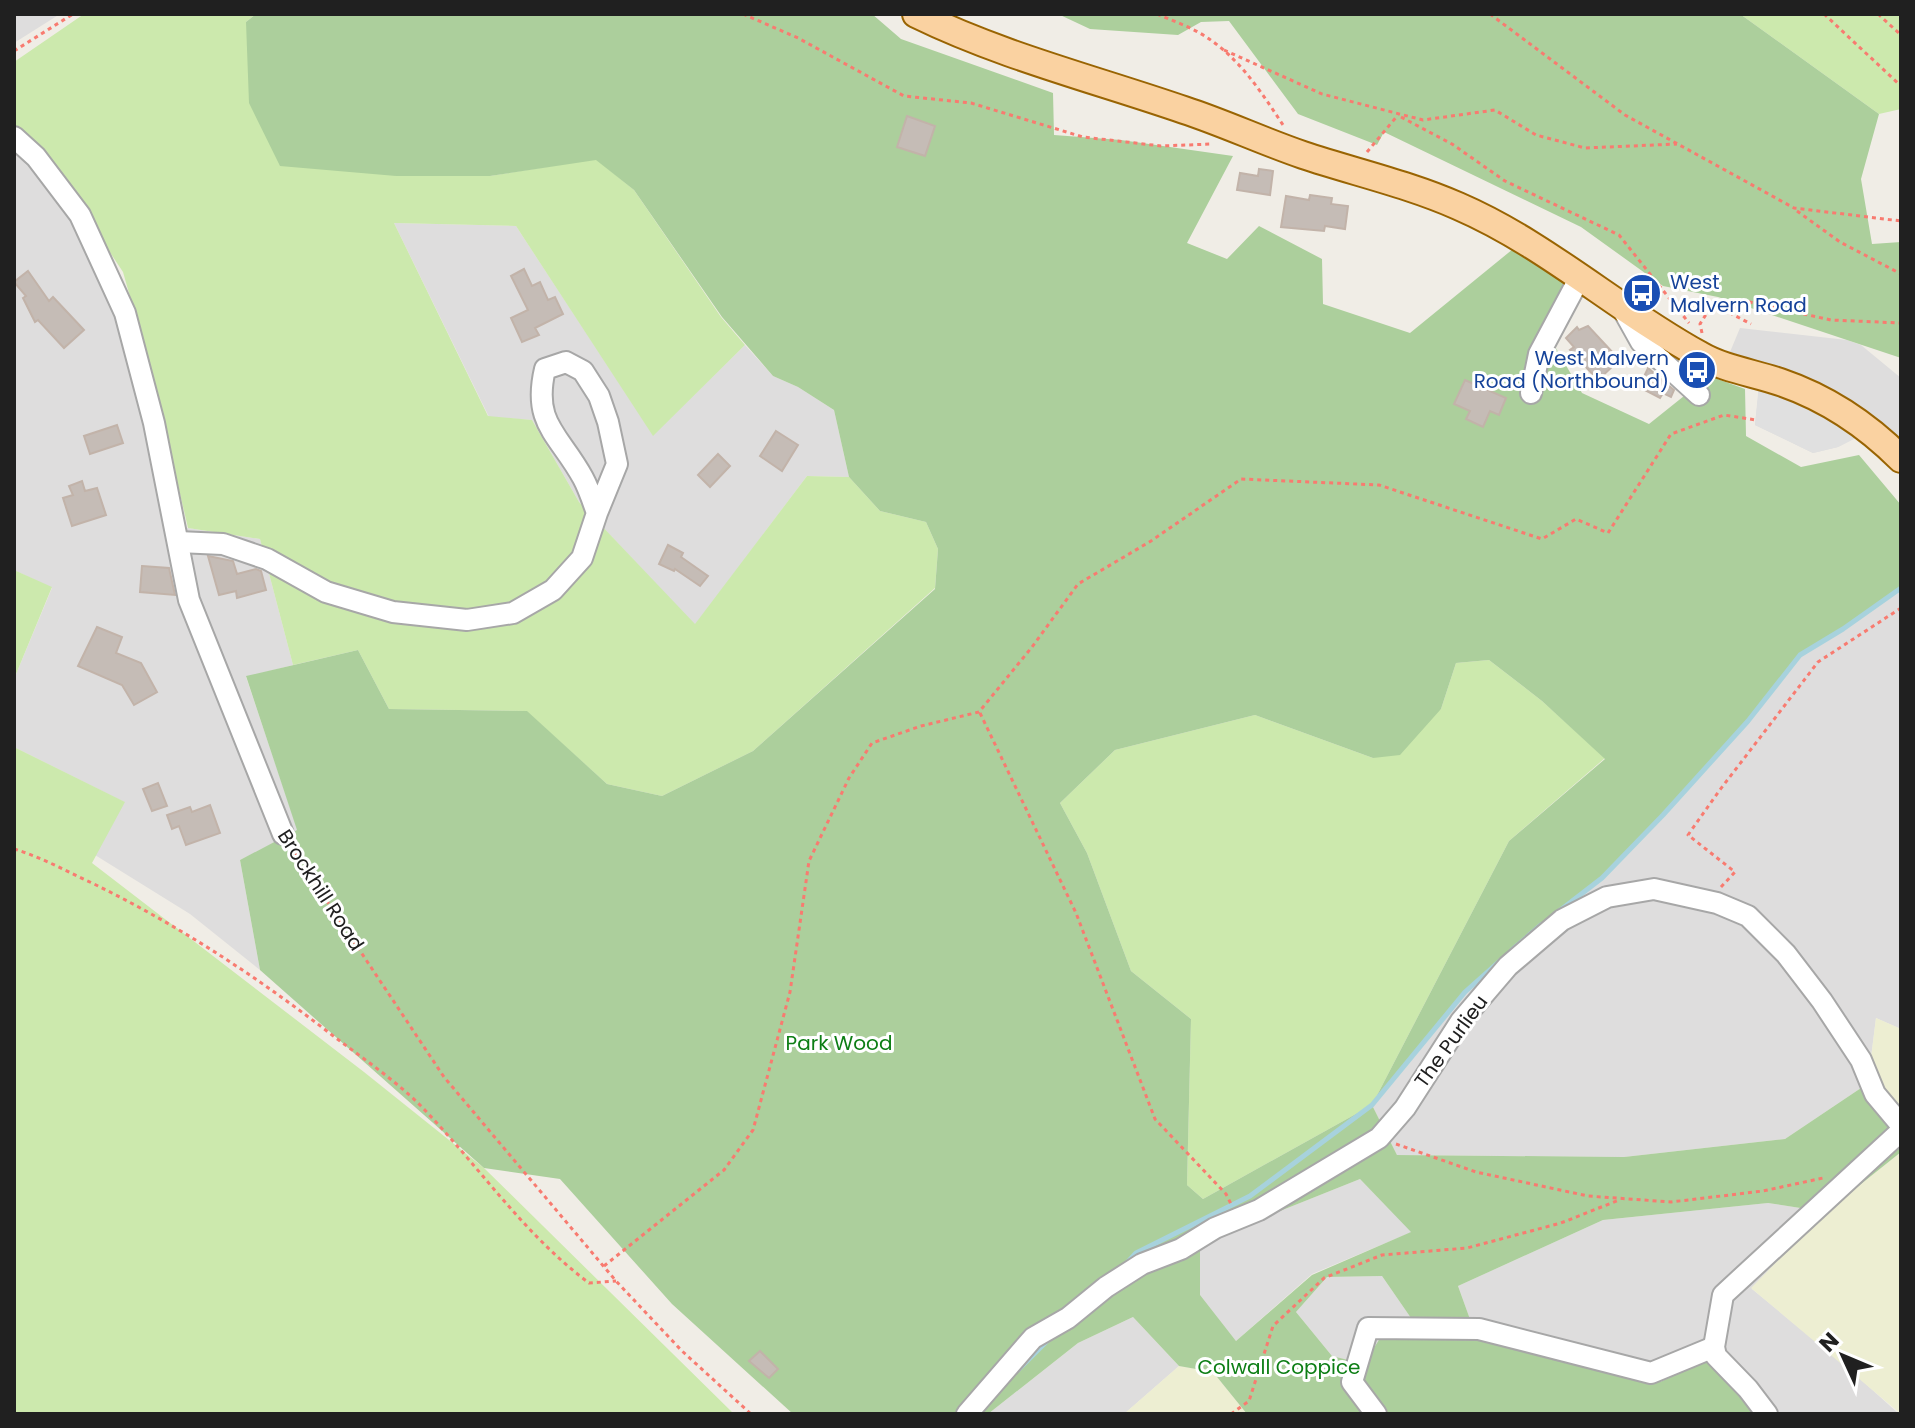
<svg xmlns="http://www.w3.org/2000/svg" width="1915" height="1428" font-family="Poppins,sans-serif">
<style>
.residential{fill:#dedddd}
.farmland{fill:#edeed2}
.grass{fill:#cce9ad}
.forest{fill:#accf9c;fill-rule:evenodd}
.parking{fill:#e0e0e0}
.lines{fill:none;stroke-linecap:round;stroke-linejoin:round}
.stream{stroke:#a7d2dd;stroke-width:5}
.building{fill:#c5bcb6;stroke:#c2b3a9;stroke-width:2}
.minor-casing{stroke:#a7a7a7;stroke-width:24}
.major-casing{stroke:#996402;stroke-width:30}
.path{stroke:#f87b70;stroke-width:3;stroke-dasharray:4 4;stroke-linecap:butt}
.minor{stroke:#fff;stroke-width:20}
.major{stroke:#fad2a1;stroke-width:26}
.labels{text-anchor:middle;dominant-baseline:central;stroke-width:6;stroke-linejoin:round;paint-order:stroke}
.transit-label{font-size:20px;fill:#164399;stroke:#fff;text-anchor:start}
.street-label{font-size:20px;fill:#202020;stroke:#fff}
.park-label{font-size:20px;fill:#0d7e15;stroke:#fff}
</style>
<rect width="100%" height="100%" fill="#f0ede6"/>
<g class="residential">
<path d="M14,14H60L14,43Z"/>
<path d="M14,145L74,220L118,316L169,527L188,528L260,539L293,665L246,677L298,831L240,860L260,970L190,914L95,855L124,802L14,747V679L52,588L14,570Z"/>
<path d="M394,223L516,226L653,435L745,345L773,376L798,387L834,410L849,477L807,476L695,625L579,502L532,420L489,417Z"/>
<path d="M1740,328L1847,340L1861,345L1901,378V448L1878,426L1838,447L1813,453L1755,425L1762,363L1730,352Z"/>
<path d="M1901,588V1029L1876,1018L1871,1058L1861,1088L1785,1139L1624,1157L1397,1155L1372,1105L1465,992L1528,935L1748,721L1800,655L1843,629Z"/>
<path d="M1360,1179L1412,1232L1312,1274L1236,1341L1199,1295L1200,1243Z"/>
<path d="M1768,1203L1826,1212L1752,1289L1848,1368L1899,1414H1761L1714,1358L1660,1382L1491,1342L1471,1322L1458,1286L1603,1220Z"/>
<path d="M1382,1276L1411,1318L1408,1333L1364,1365L1332,1356L1296,1312L1327,1277Z"/>
<path d="M1133,1317L1179,1366L1124,1414H988L1078,1343Z"/>
</g>
<g class="farmland">
<path d="M1876,1018L1901,1029V1139L1889,1127L1861,1088L1871,1058Z"/>
<path d="M1901,1152V1414L1751,1288L1826,1212Z"/>
<path d="M1179,1366L1213,1372L1247,1414H1124Z"/>
</g>
<g class="grass">
<path d="M84,14H256L246,22L396,176H490L596,159L634,190L721,317L745,345L653,436L516,226L394,223L488,416L532,420L579,502L695,624L807,476L849,477L880,511L926,522L938,549L935,588L753,751L662,796L607,784L526,711L389,709L358,650L293,665L260,539L188,528L152,374L123,272L62,180L14,125V62Z"/>
<path d="M1740,14H1901V109L1879,114Z"/>
<path d="M14,570L52,587L14,679Z"/>
<path d="M1489,660L1542,701L1605,758L1509,841L1372,1105L1203,1199L1187,1185L1191,1019L1131,971L1087,853L1060,803L1115,750L1255,715L1373,758L1441,709L1456,663Z"/>
<path d="M14,747L125,802L92,863L364,1072L484,1168L734,1414H14Z"/>
</g>
<g class="forest">
<path d="M256,14H872L901,39L1053,93L1054,135L1121,140L1233,156L1187,243L1227,259L1259,226L1322,259L1323,304L1410,333L1513,249L1565,280L1546,331L1582,393L1649,424L1709,376L1745,389L1746,436L1801,467L1859,455L1901,505V588L1843,629L1800,655L1748,721L1663,815L1602,878L1528,935L1465,992L1372,1105L1397,1155L1624,1157L1785,1139L1861,1088L1889,1127L1901,1139V1152L1826,1212L1768,1203L1603,1220L1458,1286L1471,1322L1491,1342L1660,1382L1714,1357L1761,1414H1247L1213,1372L1179,1366L1133,1317L1078,1343L988,1414H793L672,1304L560,1179L484,1168L260,970L240,860L297,830L246,676L358,650L389,709L527,711L607,784L662,796L753,751L935,589L938,549L926,522L880,511L849,477L834,410L798,387L773,376L722,317L634,190L596,160L490,176H396L280,166L249,103L246,22ZM1489,660L1542,701L1605,759L1509,841L1372,1105L1203,1199L1187,1185L1191,1019L1131,971L1087,853L1060,803L1115,750L1255,715L1373,758L1400,755L1441,709L1456,663ZM1360,1179L1411,1232L1312,1275L1236,1341L1200,1295V1243ZM1382,1276L1411,1318L1408,1333L1382,1335L1364,1364L1332,1356L1296,1312L1327,1277Z"/>
<path d="M1058,14H1740L1879,114L1861,179L1872,244L1901,242V358L1718,297L1663,286L1581,227L1384,132L1377,145L1298,114L1229,21L1201,22L1178,35L1090,29Z"/>
</g>
<path class="parking" d="M1759,384L1832,418L1854,439L1838,447L1813,453L1755,425Z"/>
<g class="lines">
<g class="stream">
<path d="M1558,912L1602,878L1663,815L1748,721L1800,655L1843,629L1901,588"/>
<path d="M1512,950L1541,925"/>
<path d="M1126,1264L1136,1253L1250,1196L1372,1105L1465,992L1502,959"/>
<path d="M1018,1370L1050,1338"/>
</g>
</g>
<g class="building">
<path d="M907,116L935,126L925,156L897,147Z"/>
<path d="M1259,169L1273,171L1270,195L1237,190L1240,173L1258,176Z"/>
<path d="M1310,195L1332,198L1331,204L1348,206L1345,229L1325,226L1324,231L1281,227L1286,196L1309,200Z"/>
<path d="M524,269L532,286L540,282L548,300L555,297L563,314L535,328L539,335L522,342L511,318L528,310L511,276Z"/>
<path d="M28,271L49,301L53,297L84,330L64,348L38,320L35,322L23,298L26,296L14,282Z"/>
<path d="M1588,326L1614,354L1609,358L1615,364L1598,380L1570,350L1574,347L1566,338L1577,327L1579,330Z"/>
<path d="M1648,368L1674,390L1671,397L1663,393L1660,398L1639,387Z"/>
<path d="M1465,380L1506,398L1499,415L1490,411L1483,427L1466,419L1470,411L1454,404Z"/>
<path d="M117,425L123,443L90,454L84,436Z"/>
<path d="M776,431L798,445L782,471L760,456Z"/>
<path d="M718,454L730,466L710,487L698,475Z"/>
<path d="M82,481L85,491L97,488L106,515L72,526L63,498L73,495L69,486Z"/>
<path d="M668,545L683,553L681,557L708,576L700,586L675,569L674,571L659,564Z"/>
<path d="M208,556L233,561L237,574L256,569L261,571L266,590L237,598L236,591L219,595Z"/>
<path d="M142,566L169,568L175,595L140,592Z"/>
<path d="M97,627L122,637L116,653L141,663L157,692L134,705L122,685L78,666Z"/>
<path d="M158,783L167,806L152,811L143,789Z"/>
<path d="M210,805L220,833L186,845L179,826L172,829L167,815L190,807L192,812Z"/>
<path d="M760,1351L778,1369L769,1378L749,1361Z"/>
</g>
<g class="lines">
<g class="minor-casing">
<g id="minor">
<path d="M14,137L36,157L80,215L125,313L154,423L189,600L283,834"/>
<path d="M1622,308L1641,342L1699,395"/>
<path d="M1531,393L1539,354L1580,277"/>
<path d="M178,542L223,544L267,559L326,592L393,612L467,620L513,613L553,590L582,558L597,513C593,502 589,489 583,478C559,434 532,424 545,369L566,362L583,371L599,396L608,422L617,464L597,513"/>
<path d="M967,1414L1033,1338L1068,1318L1106,1287L1142,1264L1181,1249L1215,1228L1259,1210L1379,1138L1405,1108L1461,1021L1508,966L1562,920L1607,897L1654,889L1717,903L1748,916L1786,954L1822,1001L1861,1060L1875,1094L1901,1125"/>
<path d="M1376,1414L1352,1382L1368,1328L1479,1329L1651,1373L1714,1347"/>
<path d="M1767,1414L1748,1389L1716,1356L1714,1347L1723,1295L1901,1131"/>
</g>
</g>
<g class="major-casing">
<path id="major" d="M916,14C1002,56 1094,79 1184,110C1224,123 1262,141 1303,155C1354,172 1408,184 1458,206C1546,244 1616,309 1700,355C1724,369 1754,373 1780,382C1827,398 1866,424 1901,459"/>
</g>
<g class="path">
<path d="M743,14L798,38L904,96L971,103L1083,137L1161,146L1212,144"/>
<path d="M1157,14C1171,20 1185,25 1198,32C1237,54 1260,90 1283,125"/>
<path d="M1490,14L1625,115L1794,208L1901,221"/>
<path d="M1824,14L1901,86"/>
<path d="M1878,14L1901,35"/>
<path d="M1224,50L1322,94L1423,120L1495,110L1536,135L1585,148L1677,144"/>
<path d="M14,51L73,14"/>
<path d="M1401,117L1452,144L1505,181L1619,235L1689,323"/>
<path d="M1367,152L1398,115"/>
<path d="M1797,211L1840,242L1901,274"/>
<path d="M1728,312L1745,301L1831,320L1901,323"/>
<path d="M1702,333L1700,324L1710,308L1728,312L1751,324"/>
<path d="M980,713L1076,913L1155,1119L1226,1194L1231,1204"/>
<path d="M291,847L444,1077L616,1281L682,1351L751,1414"/>
<path d="M14,849C41,857 66,871 92,883C178,925 256,976 332,1035C361,1057 392,1078 418,1103C476,1162 522,1233 589,1283L616,1281"/>
<path d="M1721,887L1735,872L1688,835L1719,791L1818,662L1901,608"/>
<path d="M1396,1144L1476,1172L1588,1196L1671,1202L1763,1191L1823,1178"/>
<path d="M604,1266L724,1170L753,1130L790,992L809,861L849,778L872,743L921,726L979,712L1032,647L1078,584L1151,541L1241,479L1379,485L1542,539L1576,519L1608,533L1671,434L1724,415L1756,420"/>
<path d="M1231,1414L1249,1401L1273,1326L1324,1278L1382,1255L1467,1248L1561,1223L1619,1200"/>
</g>
<use href="#minor" class="minor"/>
<use href="#major" class="major"/>
</g>
<defs>
<g id="bus-disc" transform="scale(2)"><circle r="9.5" fill="#1a4fb4" stroke="#fff"/><path d="M-5-6H5V4H4V6H2V4H-2V6H-4V4H-5ZM-3.5-4V0h7V-4ZM-3.5 1.2v1.5H-2V1.2ZM2 1.2v1.5H3.5V1.2Z" fill="#fff"/></g>
</defs>
<g fill-rule="evenodd">
<use href="#bus-disc" x="1642" y="293"/>
<use href="#bus-disc" x="1697" y="370"/>
</g>
<g class="labels">
<g class="transit-label">
<text x="1670" y="282">West<tspan x="1670" dy="23">Malvern Road</tspan></text>
<text x="1669" y="358" text-anchor="end">West Malvern<tspan x="1669" dy="23">Road (Northbound)</tspan></text>
</g>
<g class="street-label">
<text transform="translate(321 890) rotate(57)">Brockhill Road</text>
<text transform="translate(1451 1041) rotate(-54)">The Purlieu</text>
</g>
<g class="park-label">
<text x="839" y="1043">Park Wood</text>
<text x="1279" y="1367">Colwall Coppice</text>
</g>
</g>
<rect width="1915" height="1428" fill="none" stroke="#202020" stroke-width="32"/>
<g transform="translate(1843 1356) rotate(314)" stroke="#ffffff" stroke-width="6" paint-order="stroke">
<path d="M0-6L14 30L0 20L-14 30Z" fill="#202020"/>
<text y="-12" font-size="22" font-weight="bold" text-anchor="middle" fill="#202020">N</text>
</g>
</svg>
